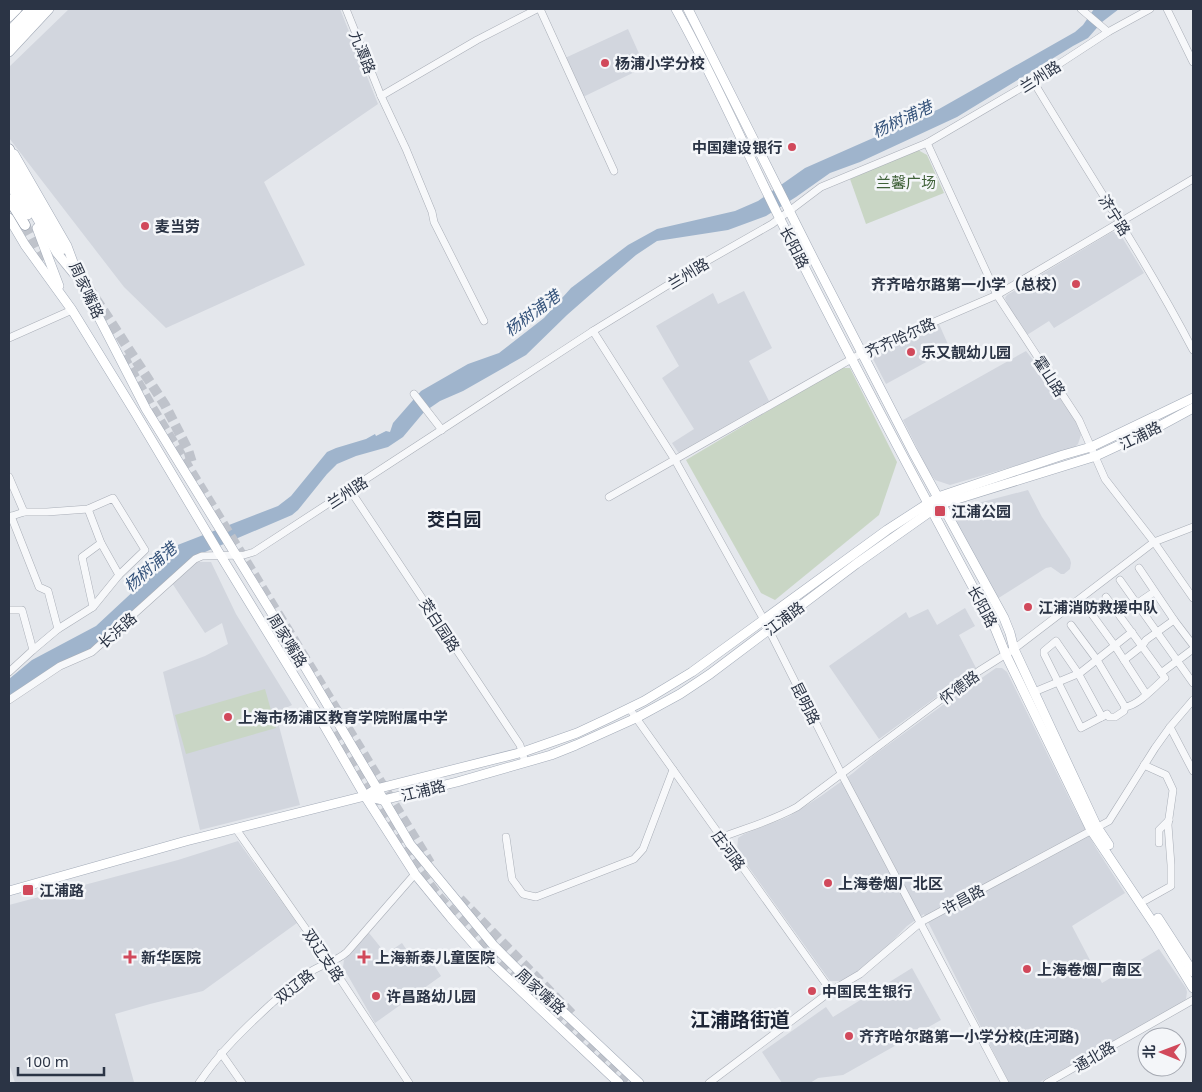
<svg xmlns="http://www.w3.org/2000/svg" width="1202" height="1092" font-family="'Noto Sans','Noto Sans SC',sans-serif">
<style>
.built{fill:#d2d6de}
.green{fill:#c9d6c5}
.water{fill:#9fb4cc}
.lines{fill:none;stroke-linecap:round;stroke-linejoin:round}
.highway-tunnel{stroke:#bfc3cb;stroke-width:10;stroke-dasharray:10 5;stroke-linecap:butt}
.minor-casing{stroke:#a9aeb7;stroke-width:8}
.major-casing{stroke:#a3abb8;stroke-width:10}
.highway-casing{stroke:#8b94a3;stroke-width:11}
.minor{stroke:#f7f8fa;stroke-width:7}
.major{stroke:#fff;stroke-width:9}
.highway{stroke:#fff;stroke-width:10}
.poi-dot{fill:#d1495b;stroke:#f4f6f9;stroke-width:2}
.labels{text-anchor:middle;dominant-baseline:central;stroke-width:5;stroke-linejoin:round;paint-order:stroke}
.street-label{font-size:15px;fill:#2b3445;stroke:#f4f6f9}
.poi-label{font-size:15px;font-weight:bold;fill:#2b3445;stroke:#f4f6f9;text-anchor:start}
.park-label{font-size:15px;fill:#3f6138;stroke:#f4f6f9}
.water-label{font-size:16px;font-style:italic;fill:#34527a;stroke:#f4f6f9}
.quarter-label{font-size:18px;font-weight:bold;fill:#1d2536;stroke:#f4f6f9}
.district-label{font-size:20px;font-weight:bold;fill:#1d2536;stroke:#f4f6f9}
</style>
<rect width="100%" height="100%" fill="#e4e7ec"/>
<g class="built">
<path d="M69,9H340L378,104L264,182L305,265L166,328L124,287L9,138V67Z"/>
<path d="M628,29L645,67L583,97L565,58Z"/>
<path d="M1112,232H1116L1120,234L1144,273L1054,328L1049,321L1027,335L1008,305L1005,298L1007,295Z"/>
<path d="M744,291L772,348L749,361L769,401L680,455L672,443L694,429L662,378L679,366L656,326L713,293L718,304Z"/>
<path d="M939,324L950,349L886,384L873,359L876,354Z"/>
<path d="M1026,351L1045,375L1079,427L1081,435L1078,444L1073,449L950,485L935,480L929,472L903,420Z"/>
<path d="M1028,490L1042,517L1070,559L1071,563L1070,569L1064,574H1061L1051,567L1046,568L997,599L957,523L958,513L963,507Z"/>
<path d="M193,562H211L236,614L292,705L280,711L284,723L279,726L300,805L200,830L163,672L205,656L228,644L222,623L205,633L172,583Z"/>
<path d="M965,608L975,626L959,635L976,668L879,739L829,666L906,612L909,618L928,609L937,625Z"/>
<path d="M996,668H1002L1007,672L1076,812L1096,848L1125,893L1072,926L1102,983L1159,949L1186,988L1187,992L1186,999L1180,1004L1038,1083H1009L924,914L907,926L870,964L853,975L840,981H830L737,851L738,838L744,834L788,817L821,796L853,773L874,755L947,702Z"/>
<path d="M238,841L297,923L203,991L150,1004L115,1014L134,1082L15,1083L9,1063V905L178,860Z"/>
<path d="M369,933L386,954L402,943L416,964L428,956L441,976L375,1023L343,967L344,960Z"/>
<path d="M912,968L941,1020L843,1075L818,1078L810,1083H782L762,1052L826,1007L833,1017Z"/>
</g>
<g class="green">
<path d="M918,150L927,155L944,193L866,224L850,179Z"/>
<path d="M840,368H850L897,462L879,515L775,600L761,593L686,460Z"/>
<path d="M265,689L276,728L186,754L175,715Z"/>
</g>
<path class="water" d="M1094,9H1119L1102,22L1088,38L1073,46L957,117L860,162L830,173L796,197L766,216L728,230L657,241L636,255L608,279L567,315L526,355L463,391L440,401L424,412L403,437L388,447L356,456L337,464L327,474L298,510L292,515L198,555L90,649L48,670L9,697V679L32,660L96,626L139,586L175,546L278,506L291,496L327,452L336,448L366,439L375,434L376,436L386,431L390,432L393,423L421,391L468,364L499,353L544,318L571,288L628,245L657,229L735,211L758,201L805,168L939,109L1075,32L1083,25Z"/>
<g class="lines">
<g class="highway-tunnel">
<path d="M25,225L52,275"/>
<path d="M79,273L165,405L188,450L193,466"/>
<path d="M123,356L153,409L430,863"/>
<path d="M333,733L415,865L438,896L515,979L626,1083"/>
<path d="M460,899L572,1014"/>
</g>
<g class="minor-casing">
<g id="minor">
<path d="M346,9L381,96L406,149L432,212L434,222L484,321"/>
<path d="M540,9L614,171"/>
<path d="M1081,9L1108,32"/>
<path d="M1167,9L1193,62"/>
<path d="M1033,81C1087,171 1145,258 1193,350"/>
<path d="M381,96L477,40L537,9"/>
<path d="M927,143L997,295L1079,420L1105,479L1154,542L1193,598"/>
<path d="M593,331L675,460L764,620L842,775L1005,1083"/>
<path d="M9,338L72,310"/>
<path d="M414,394L442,430"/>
<path d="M9,477L24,512"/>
<path d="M350,490L520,745L525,762"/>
<path d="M609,497L862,353L997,295L1193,179"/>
<path d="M88,509L101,543L119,575L93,607"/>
<path d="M11,516L39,587L48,591L58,629L33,650"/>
<path d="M9,517L24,512H47L88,509L113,498L145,550L119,575"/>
<path d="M1139,568L1174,620L1193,645"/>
<path d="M1120,580L1193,683"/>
<path d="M1088,609L1115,646L1146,694"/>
<path d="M9,610H22L33,650L9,672"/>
<path d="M1120,615L1154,592"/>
<path d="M1071,625L1097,660L1125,707"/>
<path d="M58,629L93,607L82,557L101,543"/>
<path d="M1056,641L1078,673L1102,717L1081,728L1044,654V651Z"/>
<path d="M1124,660L1142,646L1146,640L1174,620"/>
<path d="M1161,673L1193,649"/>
<path d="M1034,692L1080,673L1132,632"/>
<path d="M9,700L60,666L92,652L195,559L202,556L244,555L254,552L593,331L707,261L772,224L821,187L927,143L1033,81L1108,32L1150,9"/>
<path d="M629,708L831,991"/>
<path d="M1102,717L1107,714L1109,717H1115L1124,711L1125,707C1139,705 1154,687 1165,678L1106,597"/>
<path d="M1170,727L1193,771"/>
<path d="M1144,765L1166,775L1173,790L1168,825L1171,865V886L1146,900"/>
<path d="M236,829L329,962L409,1083"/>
<path d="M506,837L512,879L523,894L536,897L634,859L643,849L673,770"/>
<path d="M720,838C746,828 772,821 797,807L979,671L1014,649L1154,542L1193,527"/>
<path d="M1159,843V830L1169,820"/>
<path d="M221,1053L242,1083"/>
<path d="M199,1083C219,1053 244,1029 271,1004C284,993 296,981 310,972C322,964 336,962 347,952L415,874"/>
<path d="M709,1083L831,991L860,974L921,922L1109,821L1155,748L1170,727L1193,700"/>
<path d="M1047,1083L1193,1000"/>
</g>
</g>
<g class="major-casing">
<g id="major">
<path d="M676,9C714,77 745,149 780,219C849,357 922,493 995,628L1006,655L1091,830L1156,927L1193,988"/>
<path d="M688,9L814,260L913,452L1004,618L1010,633L1014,649L1097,827L1109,845"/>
<path d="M9,17L17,9"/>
<path d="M9,52L49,9"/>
<path d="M14,154L67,246L80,281L146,409L302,662L410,844L494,946L528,980L571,1019L639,1083"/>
<path d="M9,169L57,253L75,275"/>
<path d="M9,183L28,215"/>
<path d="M9,218L25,245L72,310L136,414L216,548L317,713L365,796L415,874L451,918L486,958L619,1083"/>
<path d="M37,228L59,286"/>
<path d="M365,796L383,800L457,782L551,755L576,745L636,718L680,694L710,674L856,564L941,504L1096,456L1158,427L1193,408"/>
<path d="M9,891L186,841L365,796L376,789L523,752L577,733L607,719L644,701L692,672L887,530L938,497L1063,455L1091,447L1193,398"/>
<path d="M1158,918L1193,972"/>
</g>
</g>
<g class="highway-casing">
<g id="highway">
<path d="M9,32L31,9"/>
<path d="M9,43L43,9"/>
<path d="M9,149L15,165"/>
<path d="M9,160L17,171L63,249"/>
<path d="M9,199L25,225"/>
</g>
</g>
<use href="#minor" class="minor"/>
<use href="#major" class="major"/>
<use href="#highway" class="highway"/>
</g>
<g class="poi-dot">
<circle cx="605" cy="63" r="5"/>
<circle cx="792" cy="147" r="5"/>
<circle cx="145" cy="226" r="5"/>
<circle cx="1076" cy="284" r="5"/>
<circle cx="911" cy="352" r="5"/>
<rect x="934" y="505" width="12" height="12" rx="2.5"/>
<circle cx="1028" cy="607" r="5"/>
<circle cx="228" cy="717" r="5"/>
<circle cx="828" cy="883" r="5"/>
<rect x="22" y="884" width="12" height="12" rx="2.5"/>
<path d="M127.5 949.5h5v5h5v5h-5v5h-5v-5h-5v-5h5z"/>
<path d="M361.5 949.5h5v5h5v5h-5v5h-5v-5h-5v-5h5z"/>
<circle cx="1027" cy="969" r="5"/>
<circle cx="812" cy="991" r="5"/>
<circle cx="376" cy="996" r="5"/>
<circle cx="849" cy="1036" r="5"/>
</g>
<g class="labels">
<g class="street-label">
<text transform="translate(363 52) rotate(68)">九潭路</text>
<text transform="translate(1040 76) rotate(-32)">兰州路</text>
<text transform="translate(1115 215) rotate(58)">济宁路</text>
<text transform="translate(795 247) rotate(63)">长阳路</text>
<text transform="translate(688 273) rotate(-31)">兰州路</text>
<text transform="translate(87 290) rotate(65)">周家嘴路</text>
<text transform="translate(900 337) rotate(-24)">齐齐哈尔路</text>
<text transform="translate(1050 376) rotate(57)">霍山路</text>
<text transform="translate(1140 435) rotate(-26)">江浦路</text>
<text transform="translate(347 492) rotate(-33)">兰州路</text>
<text transform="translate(983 606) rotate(62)">长阳路</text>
<text transform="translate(784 618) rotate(-37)">江浦路</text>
<text transform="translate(440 625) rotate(57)">茭白园路</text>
<text transform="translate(117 630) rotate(-41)">长浜路</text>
<text transform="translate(288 640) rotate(58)">周家嘴路</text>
<text transform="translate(959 687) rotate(-37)">怀德路</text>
<text transform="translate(806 703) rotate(63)">昆明路</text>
<text transform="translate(423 790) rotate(-14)">江浦路</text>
<text transform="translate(729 850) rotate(54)">庄河路</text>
<text transform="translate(963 899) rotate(-28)">许昌路</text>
<text transform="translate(324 955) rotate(56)">双辽支路</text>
<text transform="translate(294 986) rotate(-38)">双辽路</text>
<text transform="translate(541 991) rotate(42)">周家嘴路</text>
<text transform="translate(1094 1056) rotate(-30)">通北路</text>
</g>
<g class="poi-label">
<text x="615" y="63">杨浦小学分校</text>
<text x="782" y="147" text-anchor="end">中国建设银行</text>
<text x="155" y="226">麦当劳</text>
<text x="1066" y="284" text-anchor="end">齐齐哈尔路第一小学（总校）</text>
<text x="921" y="352">乐又靓幼儿园</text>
<text x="951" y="511">江浦公园</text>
<text x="1038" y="607">江浦消防救援中队</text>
<text x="238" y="717">上海市杨浦区教育学院附属中学</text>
<text x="838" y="883">上海卷烟厂北区</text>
<text x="39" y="890">江浦路</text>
<text x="141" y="957">新华医院</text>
<text x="375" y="957">上海新泰儿童医院</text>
<text x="1037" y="969">上海卷烟厂南区</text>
<text x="822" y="991">中国民生银行</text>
<text x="386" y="996">许昌路幼儿园</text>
<text x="859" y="1036">齐齐哈尔路第一小学分校(庄河路)</text>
</g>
<g class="park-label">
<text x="906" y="182">兰馨广场</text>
</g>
<g class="water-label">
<text transform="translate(902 119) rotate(-25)">杨树浦港</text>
<text transform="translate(532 313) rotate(-37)">杨树浦港</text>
<text transform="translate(150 567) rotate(-42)">杨树浦港</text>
</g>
<g class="quarter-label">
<text x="454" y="519">茭白园</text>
</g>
<g class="district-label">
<text x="740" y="1019">江浦路街道</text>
</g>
</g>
<rect width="1202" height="1092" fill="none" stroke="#2b3445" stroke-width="20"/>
<g transform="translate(1162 1052) rotate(271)"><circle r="24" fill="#f4f6f9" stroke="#a4a8b1"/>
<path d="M0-4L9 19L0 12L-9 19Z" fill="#d1495b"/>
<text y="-8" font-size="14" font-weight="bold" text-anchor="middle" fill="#2b3445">北</text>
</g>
<path d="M18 1067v8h86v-8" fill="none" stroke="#2b3445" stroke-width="2.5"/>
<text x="25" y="1067" font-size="15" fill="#2b3445" stroke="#f4f6f9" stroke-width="4" paint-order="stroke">100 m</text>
</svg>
